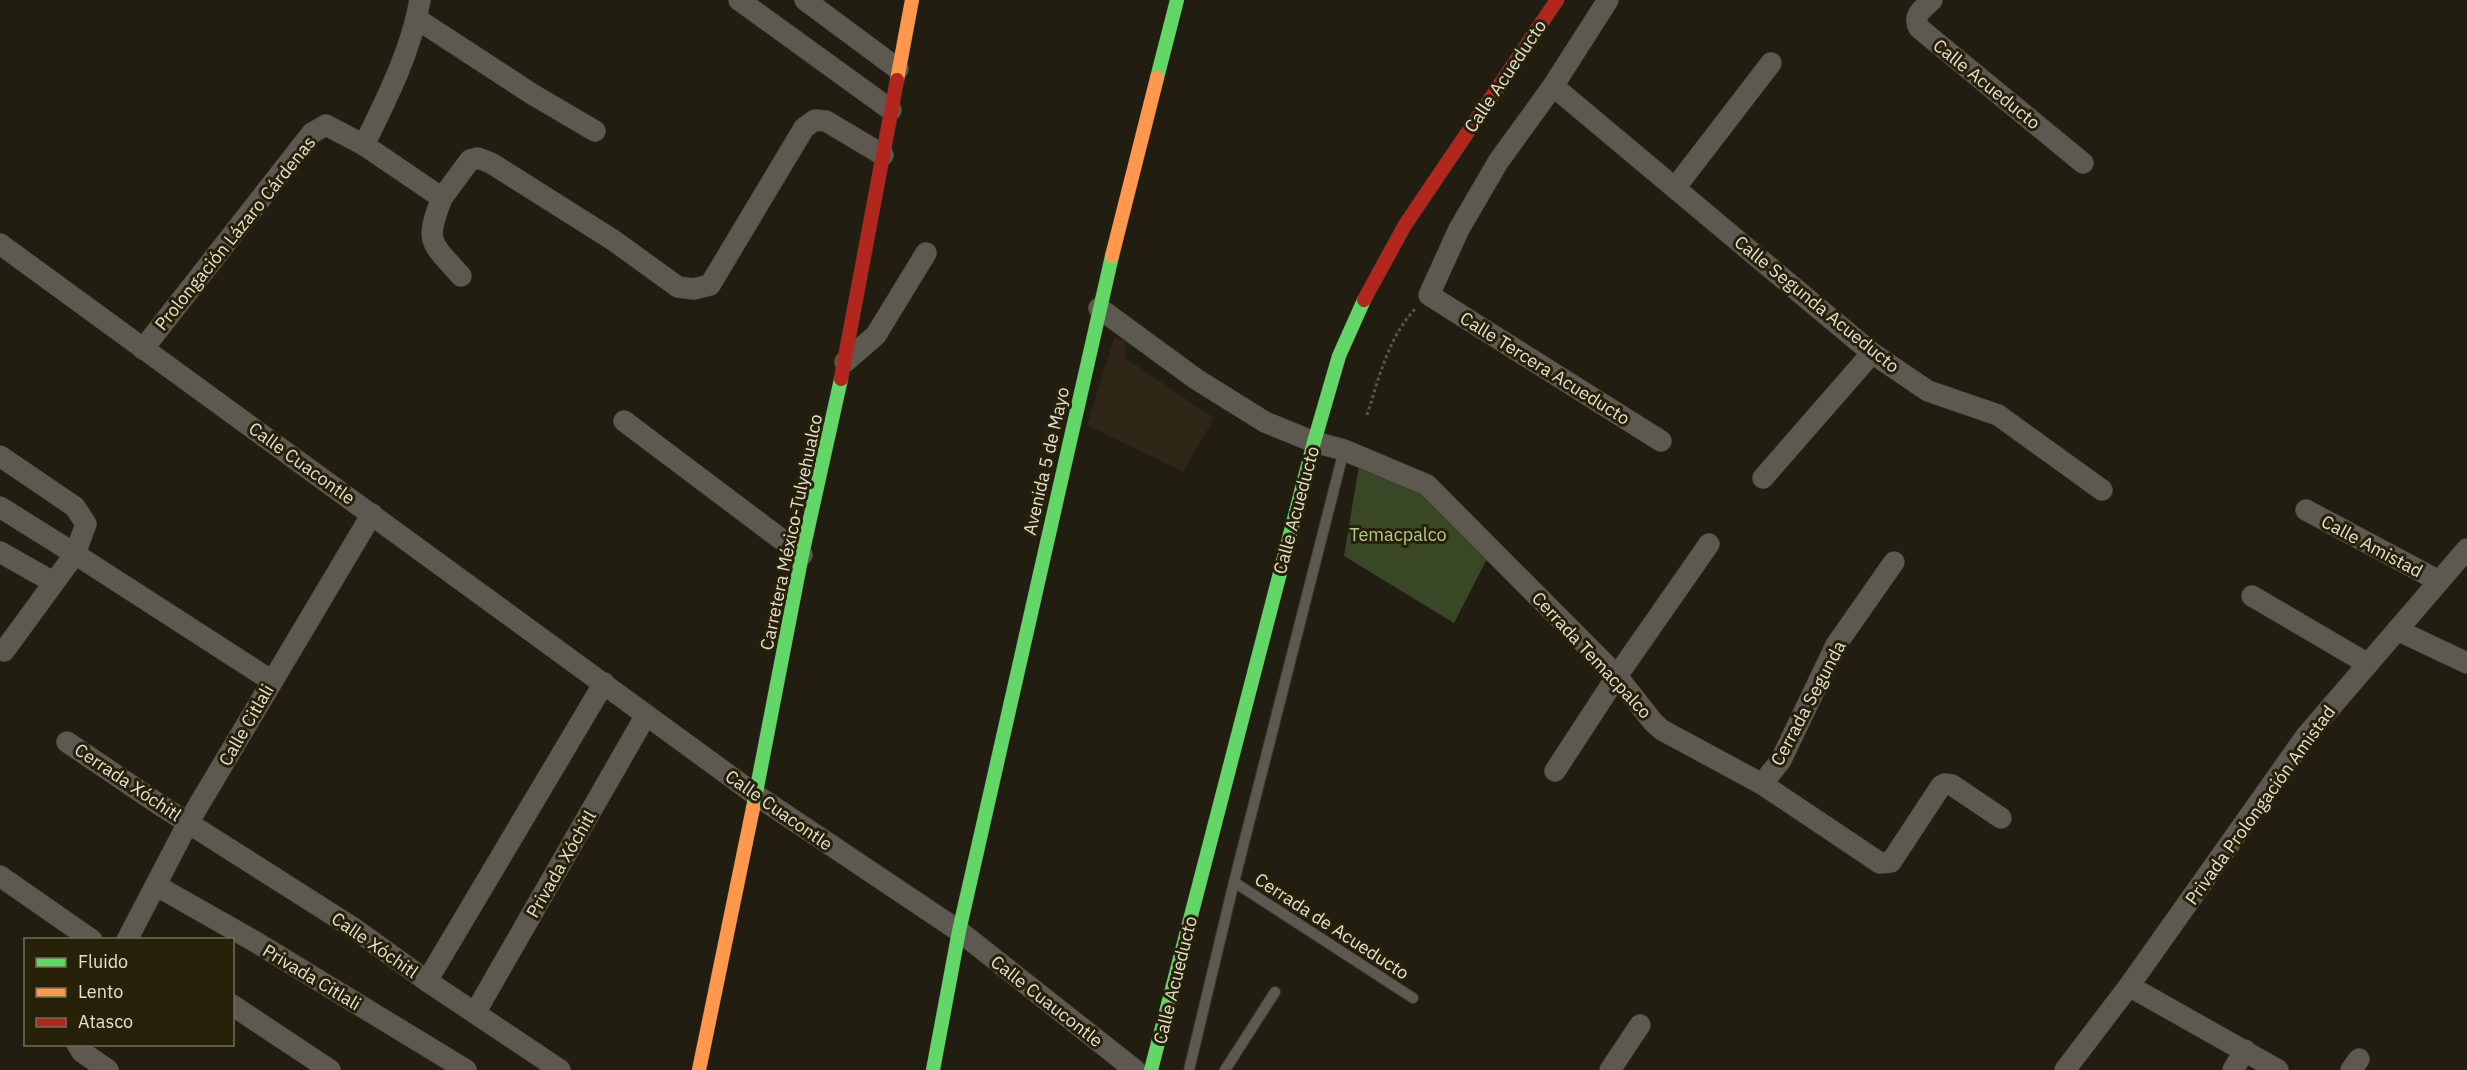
<svg xmlns="http://www.w3.org/2000/svg" width="2467" height="1070" font-family="'IBM Plex Sans',sans-serif">
<style>
.medical{fill:#2f2617}
.green{fill:#3a4727}
.lines{fill:none;stroke-linecap:round;stroke-linejoin:round}
.lane-casing{stroke:#3a372e;stroke-width:12}
.street-casing{stroke:#3a372e;stroke-width:22}
.fast-casing{stroke:#3a372e;stroke-width:15}
.slow-casing{stroke:#3a372e;stroke-width:15}
.jam-casing{stroke:#3a372e;stroke-width:15}
.path{stroke:#59564c;stroke-width:3;stroke-dasharray:3 3;stroke-linecap:butt}
.lane{stroke:#5d5950;stroke-width:10}
.street{stroke:#5d5950;stroke-width:21}
.fast{stroke:#63d668;stroke-width:14}
.slow{stroke:#ff974d;stroke-width:14}
.jam{stroke:#b3261e;stroke-width:14}
.labels{text-anchor:middle;dominant-baseline:central;stroke-width:6;stroke-linejoin:round;paint-order:stroke}
.street-label{font-size:18px;fill:#e5e0d2;stroke:#282109}
.park-label{font-size:18px;fill:#aecc8c;stroke:#282109}
</style>
<rect width="100%" height="100%" fill="#211d10"/>
<path class="medical" d="M1114,338L1125,341V358L1214,418L1183,472L1087,425Z"/>
<path class="green" d="M1359,465L1421,492L1488,557L1454,623L1344,556Z"/>
<g class="lines">
<g class="lane-casing">
<g id="lane">
<path d="M1234,882L1413,998"/>
<path d="M1189,1070L1234,882L1344,450"/>
<path d="M1225,1070L1275,992"/>
</g>
</g>
<g class="street-casing">
<g id="street">
<path d="M739,0L891,110"/>
<path d="M805,0L898,69"/>
<path d="M1608,0L1553,86L1498,162L1459,229L1429,295L1661,441"/>
<path d="M1932,0C1923,9 1912,15 1919,28L2083,163"/>
<path d="M417,19L532,94L595,131"/>
<path d="M1553,86L1872,353L1928,391L1998,415L2102,490"/>
<path d="M364,145C387,98 411,51 420,0"/>
<path d="M1675,188L1771,63"/>
<path d="M442,198L470,160L478,158L491,163L613,240L678,287L694,289L710,285L804,128L815,120L826,121L883,155"/>
<path d="M0,244L756,795L959,931L1135,1070"/>
<path d="M1099,308L1196,379L1265,422L1314,442L1344,450L1427,485L1617,676L1653,722L1662,730L1762,784L1880,863L1891,862L1941,786L1945,784L1952,785L2001,818"/>
<path d="M143,349L312,133L326,125L364,145L442,198C424,243 431,242 461,276"/>
<path d="M845,362L876,335L926,253"/>
<path d="M624,421L802,555"/>
<path d="M0,456L75,507L86,524L75,554L0,507"/>
<path d="M1763,478L1872,353"/>
<path d="M2306,510L2439,581"/>
<path d="M0,552L53,582"/>
<path d="M2252,596L2368,664"/>
<path d="M2397,630L2467,663"/>
<path d="M4,651L75,554L272,681"/>
<path d="M67,742L160,805L352,927L427,981L560,1070"/>
<path d="M1555,771L1617,676L1709,544"/>
<path d="M1762,784L1781,760L1836,645L1894,562"/>
<path d="M0,876L92,940"/>
<path d="M157,886L254,941L466,1070"/>
<path d="M127,940L188,823L372,514"/>
<path d="M427,981L604,683"/>
<path d="M2129,986L2278,1070"/>
<path d="M232,1005L330,1070"/>
<path d="M475,1013L646,715"/>
<path d="M77,1044L82,1052L108,1070"/>
<path d="M1610,1070L1640,1025"/>
<path d="M2065,1070L2129,986L2306,736L2467,549"/>
<path d="M2233,1070L2245,1050"/>
<path d="M2351,1070L2359,1059"/>
</g>
</g>
<g class="fast-casing">
<g id="fast">
<path d="M1157,78L1177,0"/>
<path d="M753,808L802,555L841,379"/>
<path d="M933,1070L959,931L1112,256"/>
<path d="M1151,1070L1314,442L1339,356L1364,300"/>
</g>
</g>
<g class="slow-casing">
<g id="slow">
<path d="M897,80L912,0"/>
<path d="M1112,256L1157,78"/>
<path d="M699,1070L753,808"/>
</g>
</g>
<g class="jam-casing">
<g id="jam">
<path d="M1364,300L1405,225L1557,0"/>
<path d="M841,379L897,80"/>
</g>
</g>
<path class="path" d="M1367,415C1379,378 1388,338 1415,309"/>
<use href="#lane" class="lane"/>
<use href="#street" class="street"/>
<use href="#fast" class="fast"/>
<use href="#slow" class="slow"/>
<use href="#jam" class="jam"/>
</g>
<g class="labels">
<g class="street-label">
<text transform="translate(1505 76) rotate(-56)">Calle Acueducto</text>
<text transform="translate(1987 84) rotate(39)">Calle Acueducto</text>
<text transform="translate(235 233) rotate(-51)">Prolongación Lázaro Cárdenas</text>
<text transform="translate(1817 304) rotate(39)">Calle Segunda Acueducto</text>
<text transform="translate(1545 368) rotate(32)">Calle Tercera Acueducto</text>
<text transform="translate(1046 461) rotate(-77)">Avenida 5 de Mayo</text>
<text transform="translate(302 463) rotate(36)">Calle Cuacontle</text>
<text transform="translate(1296 510) rotate(-75)">Calle Acueducto</text>
<text transform="translate(791 532) rotate(-78)">Carretera México-Tulyehualco</text>
<text transform="translate(2372 546) rotate(28)">Calle Amistad</text>
<text transform="translate(1592 655) rotate(47)">Cerrada Temacpalco</text>
<text transform="translate(1808 703) rotate(-62)">Cerrada Segunda</text>
<text transform="translate(246 725) rotate(-60)">Calle Citlali</text>
<text transform="translate(128 782) rotate(34)">Cerrada Xóchitl</text>
<text transform="translate(2260 805) rotate(-54)">Privada Prolongación Amistad</text>
<text transform="translate(779 810) rotate(35)">Calle Cuacontle</text>
<text transform="translate(561 864) rotate(-60)">Privada Xóchitl</text>
<text transform="translate(1332 926) rotate(33)">Cerrada de Acueducto</text>
<text transform="translate(375 945) rotate(35)">Calle Xóchitl</text>
<text transform="translate(312 977) rotate(31)">Privada Citlali</text>
<text transform="translate(1175 980) rotate(-76)">Calle Acueducto</text>
<text transform="translate(1047 1001) rotate(38)">Calle Cuaucontle</text>
</g>
<g class="park-label">
<text x="1398" y="534">Temacpalco</text>
</g>
</g>
<rect x="24" y="938" width="210" height="108" fill="#282109" stroke="#746d59" stroke-width="1.5"/>
<rect x="36" y="958" width="30" height="9" fill="#63d668" stroke="#746d59" stroke-width="1.5"/>
<text x="78" y="968" font-size="18" fill="#e5e0d2">Fluido</text>
<rect x="36" y="988" width="30" height="9" fill="#ff974d" stroke="#746d59" stroke-width="1.5"/>
<text x="78" y="998" font-size="18" fill="#e5e0d2">Lento</text>
<rect x="36" y="1018" width="30" height="9" fill="#b3261e" stroke="#746d59" stroke-width="1.5"/>
<text x="78" y="1028" font-size="18" fill="#e5e0d2">Atasco</text>
</svg>
